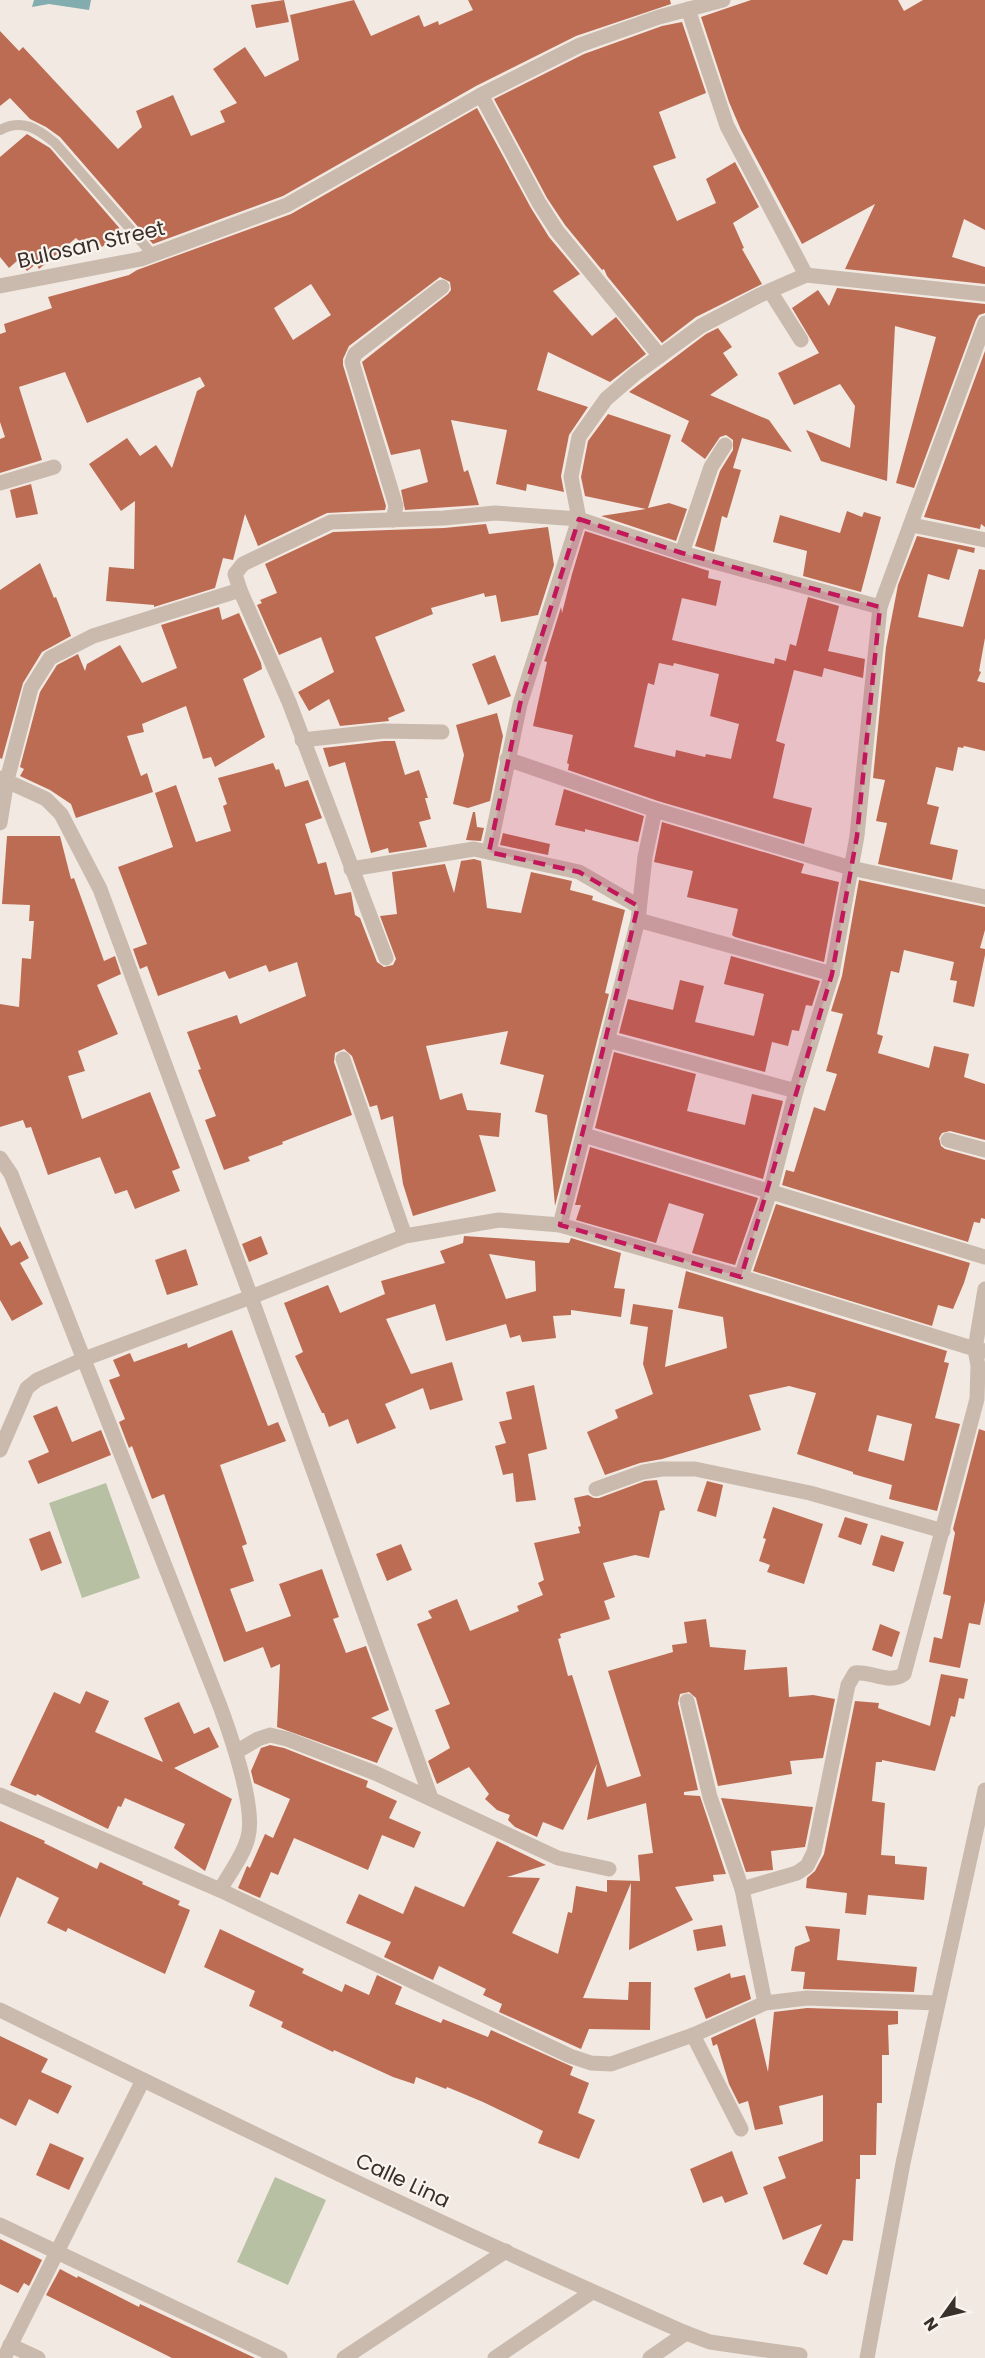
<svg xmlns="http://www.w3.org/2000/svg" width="985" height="2358" font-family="Poppins,sans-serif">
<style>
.green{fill:#b7c0a2}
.water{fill:#82acad}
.building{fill:#bd6c54;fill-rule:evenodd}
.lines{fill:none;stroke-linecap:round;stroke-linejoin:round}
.service{stroke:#cabaae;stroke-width:10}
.minor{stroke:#cabaae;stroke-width:15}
.marked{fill:#c2185b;fill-opacity:0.2;stroke:#c2185b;stroke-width:4.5;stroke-dasharray:12 8;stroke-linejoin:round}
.labels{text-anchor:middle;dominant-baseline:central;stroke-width:4.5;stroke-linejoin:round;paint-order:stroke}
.street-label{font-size:21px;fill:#39302c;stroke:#faf4ee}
</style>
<rect width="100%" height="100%" fill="#f2eae2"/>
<g class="green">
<path d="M106,1483L140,1578L82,1598L49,1503Z"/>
<path d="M275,2177L326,2200L288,2285L237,2262Z"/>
</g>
<path class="water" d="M34,0H91L89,10L49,4L32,7Z"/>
<g class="building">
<path d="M284,0L289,22L256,28L251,5Z"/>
<path d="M354,0L371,36L419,15L424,27L438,21L439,25L473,10L468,0H670L671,4L576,36L476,86L283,196L153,244L60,137L46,127L30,119L10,98L0,106V31L19,51L23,47L118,149L142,127L136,111L173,95L191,136L225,122L220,111L237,103L213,69L245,47L265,77L299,60L290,15Z"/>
<path d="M751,0H898L904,11L923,0H985V230L964,219L952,257L985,267V284L845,269L875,204L802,244L741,130L729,102L701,17Z"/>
<path d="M682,22L706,93L659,112L676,158L653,166L677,221L716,203L706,179L735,162L759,207L733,223L744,248L742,249L762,284L696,317L662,343L607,276L604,269L602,270L565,225L547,198L494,99L584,54L662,26Z"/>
<path d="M477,108L531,208L549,237L580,274L553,291L592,336L616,317L646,354L610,382L548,352L537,390L588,407L569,435L561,476L564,492L527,484L526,491L496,484L507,430L451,420L464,472L468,470L479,505L405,510L401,490L428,482L420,449L391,455L362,362L448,294L451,290L450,282L440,277L349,346L343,359V365L386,506L385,510L327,513L258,546L245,514L233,560L223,558L215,588L154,607V605L106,601L109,567L134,569L135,501L121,511L89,464L127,438L140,456L156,445L172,468L197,391L205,386L200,377L87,423L65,372L19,387L42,460L0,473V439L5,437L0,422V334L6,332L4,324L52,308L48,297L129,275L137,270L291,214ZM311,284L331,315L293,340L274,308Z"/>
<path d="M27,134L50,148L122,231L102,247L95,237L84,246L76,238L39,269L36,264L27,271L18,260L9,268L0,257V157Z"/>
<path d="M837,288L985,304V313L979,315L976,320L914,488L896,483L936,337L895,326L887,481L821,461L806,430L850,448L855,406L840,384L794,405L778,373L819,353L792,308L818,290L829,306Z"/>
<path d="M718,328L732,347L723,353L738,375L710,395L769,420L792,452L742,438L733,468L741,470L727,518L722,516L714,552L695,546L720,471L733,450V440L726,435L720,437L705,459L681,441L689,421L629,392L706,334Z"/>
<path d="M985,351V527L981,524L980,529L924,517Z"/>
<path d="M608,414L671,435L648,508L669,503L687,509L676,541L601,516L646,509L585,496L581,477L588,441Z"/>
<path d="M31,484L38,514L16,518L10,490Z"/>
<path d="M847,511L862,517L864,512L881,517L861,592L803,576L807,551L773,542L780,515L840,533Z"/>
<path d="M486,524L489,534L548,527L554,565L538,615L501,622L496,595L485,597L484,593L431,608L433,614L375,637L405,711L388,718L389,721L340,726L329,699L309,711L298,692L334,672L321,637L279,655L257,605L262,603L260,600L277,593L265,564L333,532L444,528Z"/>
<path d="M585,531L709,571L708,578L721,581L716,606L682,598L672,640L774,664L775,658L786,661L790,644L796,646L808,597L839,606L828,651L865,659L863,678L824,668L822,677L794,670L776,741L785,744L773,798L812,808L804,844L658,801L568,770L569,764L567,763L573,735L533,726L547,662L544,661L545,659L561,607L562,613L572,574ZM659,663L673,666L674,663L719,674L710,716L739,724L731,759L706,754L705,757L676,750L675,757L634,747L648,683L654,685Z"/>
<path d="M917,536L975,548L974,553L958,549L949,580L928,574L918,617L963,627L979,569L985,570V638L979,671L981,672L977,681L985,683V751L964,746L963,748L958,747L953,771L936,767L927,804L939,807L930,844L958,850L952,880L878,864L887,823L876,821L885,780L873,778L886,647L898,585Z"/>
<path d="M40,563L54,598L56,597L71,636L42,652L23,683L2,759L0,758V590Z"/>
<path d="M219,607L222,620L239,613L261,663L262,669L243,679L265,737L215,767L211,757L203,759L186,706L142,724L144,732L127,736L141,776L147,773L153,792L76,818L71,804L50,790L20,776L24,769L20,767L40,692L57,665L78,654L85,671L87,664L120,645L142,683L177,668L161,625Z"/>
<path d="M495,655L511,696L488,705L472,664Z"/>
<path d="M497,713L503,736L490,801L468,808L453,804L464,755L456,725Z"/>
<path d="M384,741H395L405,775L419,770L428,798H425L431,819L419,822L427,847L389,853L388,848L371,853L345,762L329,767L323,748Z"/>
<path d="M273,763L276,770L279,769L285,787L308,780L322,818L305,824L318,864L326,862L335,895L351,892L355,915L360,918L377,962L384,967L393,965L396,959L380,916L397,914L392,872L445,864L454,893L461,861L474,859L481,861L487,908L521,913L531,872L572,881L570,890L593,896L592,900L625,910L605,993L609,994L555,1206L547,1115L535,1112L544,1075L500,1064L508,1031L426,1046L440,1100L462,1093L467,1110L501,1113L499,1137L479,1135L496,1191L413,1216L403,1184L393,1116L381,1120L377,1105L370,1107L352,1056L344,1049L335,1053L334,1062L352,1115L282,1142L283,1144L248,1157L250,1161L224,1170L205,1120L216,1116L198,1070L201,1069L187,1032L237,1015L240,1024L306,996L297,962L269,972L266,965L229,979L225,971L158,996L147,966L140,969L133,949L147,944L118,867L173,847L155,793L176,785L196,842L231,831L223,806L227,804L218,778Z"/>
<path d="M564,789L644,816L638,842L585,829V832L555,825Z"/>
<path d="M473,812H475L477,827L484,828L481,841L466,840Z"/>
<path d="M662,822L804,864L801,873L839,882L824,962L735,937L732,935L738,909L687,897L693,871L654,862Z"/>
<path d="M503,833L550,844L548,855L500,845Z"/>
<path d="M7,836H60L71,879L74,878L104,961L115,956L121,974L97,985L118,1034L78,1051L85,1071L68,1076L82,1119L150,1092L180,1168L172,1171L180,1191L135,1209L127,1190L115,1194L100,1157L48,1175L31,1127L26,1128L23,1120L0,1127V1004L19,1007L22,958L31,959L34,921H29L30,905L2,904Z"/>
<path d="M859,880L985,907V930L980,948L985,949V955L974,1007L953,1002L957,981L950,980L954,962L904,950L899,973L891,971L877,1034L883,1036L878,1053L929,1068L934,1046L969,1054L964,1077L985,1084V1140L950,1131L942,1133L939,1138L941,1146L945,1149L985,1160V1219L981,1218L980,1223L974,1222L968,1242L782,1185L786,1170L794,1172L814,1107L825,1111L837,1074L826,1071L843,1014L831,1011L842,976Z"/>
<path d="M731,956L820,981L812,1006L806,1005L799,1031L792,1030L788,1046L772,1042L765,1072L619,1033L628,999L673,1010L680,980L704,986L695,1022L754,1036L764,994L724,984Z"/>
<path d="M614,1052L696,1074L687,1111L745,1125L752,1094L783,1101L763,1179L595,1128Z"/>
<path d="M590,1147L758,1198L735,1265L692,1253L704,1214L669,1203L656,1243L576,1220L581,1205H575Z"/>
<path d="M776,1204L970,1263L964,1283L953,1309L938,1305L932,1326L753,1271Z"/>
<path d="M0,1226L11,1246L20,1241L29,1258L20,1263L43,1304L12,1321L0,1300Z"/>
<path d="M261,1236L268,1254L249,1262L242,1244Z"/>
<path d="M464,1236L569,1243L571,1238L621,1253L614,1288L625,1289L621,1317L571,1310V1315L553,1316L556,1338L522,1342L520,1335L510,1338L506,1324L446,1341L435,1304L386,1319L411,1374L452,1362L463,1400L430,1410L423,1388L385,1404L396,1428L357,1444L348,1419L329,1427L324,1413H322L295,1356L303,1352L284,1303L328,1285L340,1313L385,1294L381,1281L445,1263L440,1251L463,1243ZM489,1254L535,1261L536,1291L506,1299Z"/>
<path d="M186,1249L198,1285L167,1295L155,1260Z"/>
<path d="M686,1271L947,1351L944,1362L949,1363L935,1418L960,1424L937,1511L889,1499L892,1485L853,1474V1472L797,1454L816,1393L789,1386L749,1395L761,1430L662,1459L640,1463L605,1475L587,1432L618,1418L615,1410L653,1394L643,1364L648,1327L630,1324L633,1304L673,1310L665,1367L727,1348L723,1317L678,1308ZM877,1415L912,1424L904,1461L868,1451Z"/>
<path d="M232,1330L268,1426L278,1422L286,1441L220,1465L247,1544L242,1546L254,1581L230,1589L246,1632L291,1616L279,1584L322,1569L339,1617L333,1619L346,1653L366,1646L389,1710L371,1718L393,1728L377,1763L277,1727L280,1664L271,1668L263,1647L224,1662L164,1494L152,1499L132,1446L129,1448L119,1422L125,1419L109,1380L120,1376L113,1360L130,1353L134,1362L187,1343L188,1348Z"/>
<path d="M534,1385L547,1449L528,1454L536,1500L516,1502L513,1473L503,1475L495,1446L506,1443L499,1422L512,1419L506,1392Z"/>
<path d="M57,1406L72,1442L101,1430L111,1455L38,1484L28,1461L49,1452L33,1416Z"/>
<path d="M979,1429L985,1431V1601L980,1625L969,1623L960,1668L929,1662L934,1637L942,1639L951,1596L943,1594L955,1533L953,1529Z"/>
<path d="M657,1480L665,1510L660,1511L649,1558L635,1555L603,1563L615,1597L604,1601L610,1619L560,1634L561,1638L558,1639L568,1676L572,1675L607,1787L641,1776L608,1671L673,1652L672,1645L687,1643L684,1622L706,1619L710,1647L746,1650L744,1670L787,1667L789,1697L813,1695L835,1699L823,1758L790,1761L792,1774L718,1786L696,1698L689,1692L680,1694L678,1703L698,1790L684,1792V1795L700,1796L726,1874L713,1875L714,1881L675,1887L693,1920L629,1950L631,1883L583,1998L628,2000L629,1982H651L650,2030L589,2029L581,2049L499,2012L502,2004L483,1995L486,1989L439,1966L433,1980L384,1957L391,1942L346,1923L359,1894L403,1914L415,1886L464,1907L497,1841L546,1865L507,1877L540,1878L512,1933L558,1954L568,1912L572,1913L576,1886L607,1892V1880L640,1881L638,1855L653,1853L646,1803L587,1820L597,1764L563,1830L543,1822L537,1837L515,1827L508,1820L510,1815L497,1810L485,1799L489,1794L469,1767L437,1784L428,1761L450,1748L435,1710L450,1704L417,1624L432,1618L428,1611L457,1599L470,1631L519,1611L517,1606L543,1595L538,1583L544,1580L534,1543L580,1533L578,1527L581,1526L574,1498L588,1495L594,1498H599L645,1481Z"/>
<path d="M707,1481L723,1485L716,1517L697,1511Z"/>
<path d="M773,1507L823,1524L804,1584L767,1572L770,1565L759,1561L766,1539L763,1538Z"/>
<path d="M845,1517L868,1524L861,1545L838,1537Z"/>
<path d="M50,1531L62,1563L41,1571L29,1539Z"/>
<path d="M881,1535L904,1542L894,1572L872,1565Z"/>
<path d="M401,1544L412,1570L387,1581L376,1554Z"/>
<path d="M880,1624L900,1632L892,1657L872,1650Z"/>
<path d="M941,1674L968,1679L964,1699L959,1698L955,1717L951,1716L935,1771L882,1760V1762H876L872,1801L885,1803L881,1855L895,1856V1864L927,1867L924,1900L868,1895L866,1915L845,1913L847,1893L806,1888L807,1878L815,1871L824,1854L855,1701L879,1703L878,1708L930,1726Z"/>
<path d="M86,1691L109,1701L95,1732L163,1762L144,1718L179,1702L194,1734L209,1727L219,1747L174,1768L232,1799L205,1871L174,1848L185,1824L125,1798L121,1807L118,1806L108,1829L37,1794L36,1796L10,1785L54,1692L80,1704Z"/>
<path d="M270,1745L284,1748L368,1781L366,1787L397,1801L389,1818L421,1832L414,1848L382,1835L368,1870L294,1838L278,1875L271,1872L260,1898L238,1888L247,1866L250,1868L265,1834L273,1838L290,1799L254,1783L251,1771L261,1748Z"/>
<path d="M721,1798L813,1807L805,1847L771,1851L773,1870L746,1872Z"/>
<path d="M0,1821L45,1841L44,1843L97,1869L100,1862L119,1871L143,1882L142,1884L180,1901L178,1905L190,1910L165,1974L68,1928L66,1932L47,1923L59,1898L17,1877L0,1918Z"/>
<path d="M722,1925L726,1946L697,1951L693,1930Z"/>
<path d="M805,1926L840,1929L837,1960L917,1967L914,1992L803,1989L805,1972L791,1971L795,1947L810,1941Z"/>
<path d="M220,1929L304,1969L302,1973L342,1992L345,1984L369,1995L377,1975L402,1987L395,2004L441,2023L443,2019L488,2037L491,2030L573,2067L570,2075L589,2083L578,2113L595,2120L579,2159L538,2143L543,2131L483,2102L447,2087L446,2089L416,2077L414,2084L393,2077L334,2050L333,2052L281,2027L283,2022L249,2006L255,1991L204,1967Z"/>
<path d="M730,1973L731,1978L745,1975L751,1999L706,2019L694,1988Z"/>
<path d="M807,2008L898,2011V2024L888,2025L889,2055H882V2103H877L876,2155H860V2179H856L853,2241L843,2240L827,2275L803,2264L822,2224L783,2240L763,2187L786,2178L778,2157L823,2141V2095L779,2106L783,2124L755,2130L748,2101L739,2104L729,2084L717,2044L713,2046L711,2038L755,2018L768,2072L774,2012Z"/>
<path d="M0,2036L48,2059L41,2072L72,2086L58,2114L29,2099L16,2126L0,2118Z"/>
<path d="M50,2143L84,2158L69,2190L36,2175Z"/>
<path d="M732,2151L748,2194L725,2203L722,2196L703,2203L690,2169Z"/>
<path d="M0,2239L42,2260L29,2286L24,2283L18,2293L0,2284Z"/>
<path d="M60,2269L77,2278L78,2276L139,2307L140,2304L255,2358H172L46,2295Z"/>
</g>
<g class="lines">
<path class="service" d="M0,130C22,118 38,129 55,143L153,255"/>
<g class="minor">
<path d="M688,9L727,126L806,275"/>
<path d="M481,95L539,203L557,231L660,356"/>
<path d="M0,286L141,259L287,205L481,95L580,45L659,17L723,0"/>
<path d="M770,291L801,340"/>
<path d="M0,483L54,467"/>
<path d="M393,520L396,506L352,362L355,354L442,287"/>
<path d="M912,525L985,540"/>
<path d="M682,553L711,467L725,445"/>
<path d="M240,590L235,574L243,564L331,522L444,518L495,513L579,519L682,553L880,607"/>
<path d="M302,740L384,731L442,732"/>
<path d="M507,759L655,810"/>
<path d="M0,778L46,799L61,814L100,889L251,1297L431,1798"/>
<path d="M0,823L7,780L31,688L50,658L93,636L240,590L289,702L386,958"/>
<path d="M489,852L520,704L579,519L571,477L579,437L606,399L635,374L701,326L760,295L806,275L985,294"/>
<path d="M351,869L474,849L579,872L638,906"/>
<path d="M638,920L832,974"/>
<path d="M607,1040L796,1091"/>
<path d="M343,1059L405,1236"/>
<path d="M584,1135L985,1257"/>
<path d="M948,1140L985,1150"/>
<path d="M0,1158L11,1174L220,1706C231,1736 256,1808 248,1837C244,1855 229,1874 220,1890"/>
<path d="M560,1225L638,920L645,857L655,810L851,868L985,897"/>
<path d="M741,1277L770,1192L796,1091L832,974L857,836L880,607L985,323"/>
<path d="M0,1450L27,1388L37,1380L84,1359L251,1297L405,1236L499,1220L560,1225L741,1277L975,1349L985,1289"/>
<path d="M596,1489L643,1472L662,1469H695L810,1493L943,1531"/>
<path d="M687,1701L710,1797L742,1889L765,2003"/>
<path d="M236,1752L258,1739L270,1735L287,1739L375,1773L558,1858L609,1869"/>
<path d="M0,1795L220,1890L570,2056L591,2063L611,2064L693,2035L765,2003L807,1998L937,2003"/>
<path d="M742,1889L797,1873L807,1866L814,1852L848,1685L855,1673C872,1671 889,1685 904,1674L977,1399L978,1366L975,1349L985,1351"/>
<path d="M0,2010C226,2121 454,2231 686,2333L710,2342L800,2355"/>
<path d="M693,2035L741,2129"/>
<path d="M0,2225L280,2358"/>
<path d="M10,2345L38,2358"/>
<path d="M4,2358L143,2080"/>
<path d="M344,2358L506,2251"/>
<path d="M495,2358L592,2292"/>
<path d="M650,2358L686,2333"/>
<path d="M867,2358L903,2163L985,1790"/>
</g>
</g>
<path class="marked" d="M579,519L682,553L880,607L857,836L832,974L741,1277L560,1225L638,906L579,872L489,852L520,704Z"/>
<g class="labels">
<g class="street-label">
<text transform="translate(91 244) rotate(-13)">Bulosan Street</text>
<text transform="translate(403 2180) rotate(25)">Calle Lina</text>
</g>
</g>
<g transform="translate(943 2316) rotate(236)" stroke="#faf4ee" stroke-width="4.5" paint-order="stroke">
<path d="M0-4.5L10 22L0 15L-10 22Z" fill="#39302c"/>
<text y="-9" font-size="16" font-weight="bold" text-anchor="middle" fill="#39302c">N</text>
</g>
</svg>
